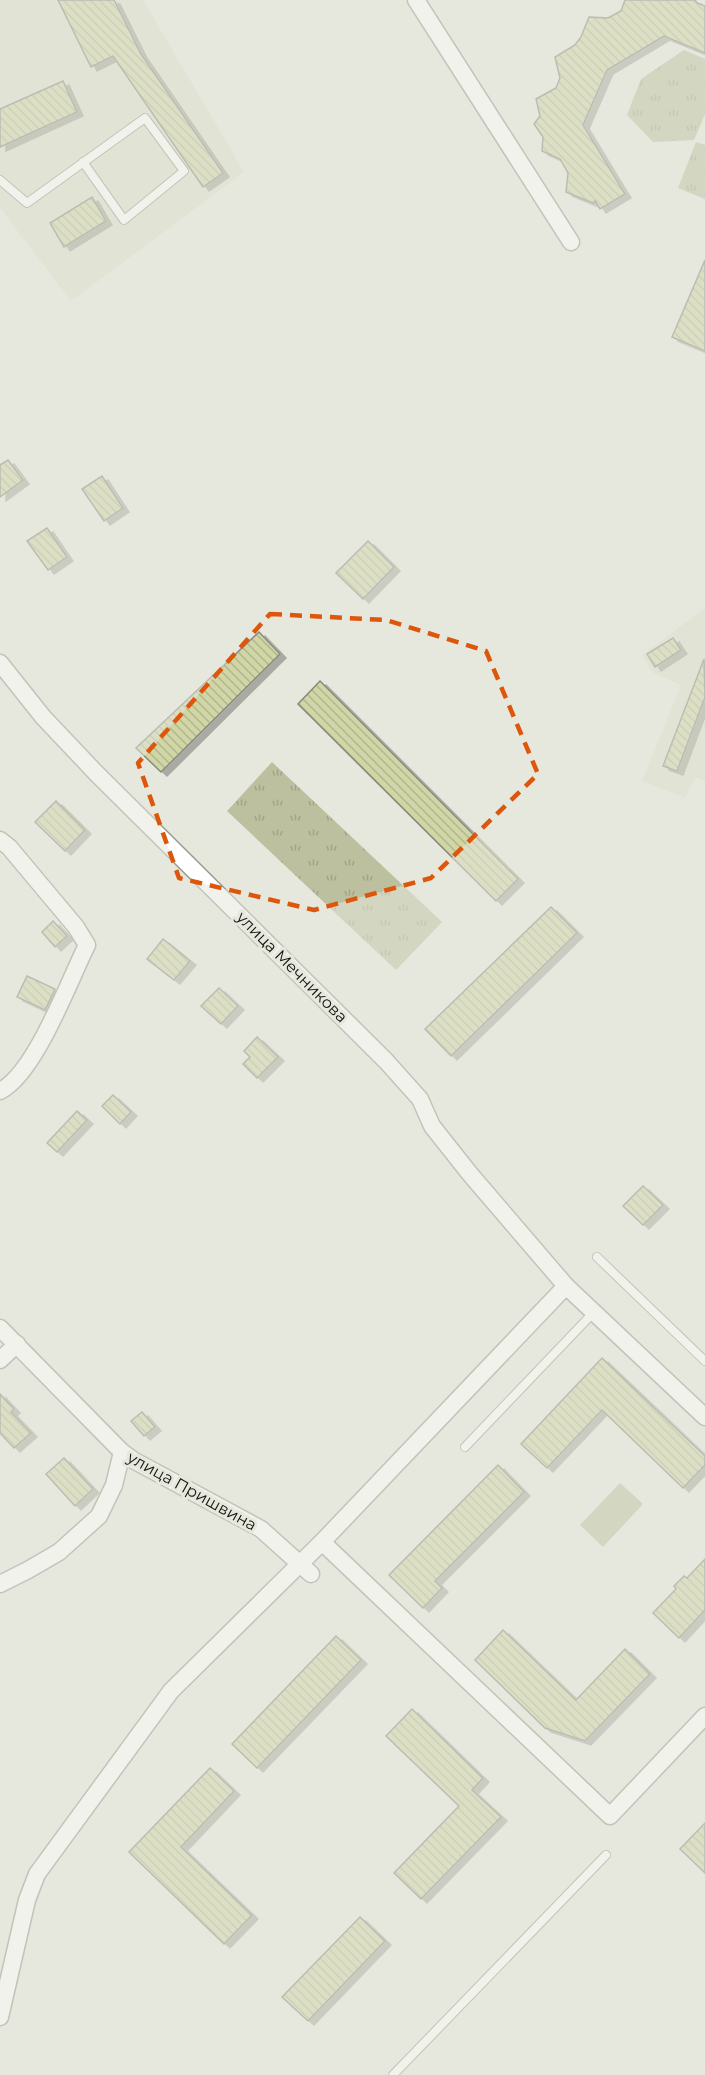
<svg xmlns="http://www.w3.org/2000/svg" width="705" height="2075" font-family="Montserrat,sans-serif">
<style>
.built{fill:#dcdfcd}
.green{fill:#bcc09e}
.park{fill:url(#park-tufts)}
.building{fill:url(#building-back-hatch);stroke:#888a7f;stroke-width:1.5;filter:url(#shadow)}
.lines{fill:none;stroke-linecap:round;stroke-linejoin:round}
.lane-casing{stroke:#97988e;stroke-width:10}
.street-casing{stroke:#97988e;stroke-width:19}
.lane{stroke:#fff;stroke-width:8}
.street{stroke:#fff;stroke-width:16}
.marked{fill:none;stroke:#dd560c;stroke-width:4.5;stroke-dasharray:12 8;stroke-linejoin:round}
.labels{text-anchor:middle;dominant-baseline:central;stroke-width:6;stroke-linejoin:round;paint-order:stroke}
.street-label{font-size:16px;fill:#131310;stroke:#e6e8dd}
</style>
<defs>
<pattern id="park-tufts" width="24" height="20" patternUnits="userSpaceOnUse" patternTransform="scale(1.5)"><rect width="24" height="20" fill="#bcc09e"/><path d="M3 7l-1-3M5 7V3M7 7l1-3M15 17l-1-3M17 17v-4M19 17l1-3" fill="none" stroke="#a1a487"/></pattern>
<pattern id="building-back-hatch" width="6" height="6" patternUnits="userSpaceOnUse" patternTransform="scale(1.5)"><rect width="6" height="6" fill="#d0d6a6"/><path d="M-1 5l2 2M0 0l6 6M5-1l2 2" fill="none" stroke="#b2b78e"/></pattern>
<filter id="shadow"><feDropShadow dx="6" dy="4" stdDeviation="0" flood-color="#0004"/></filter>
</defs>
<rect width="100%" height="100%" fill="#e6e8dd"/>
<g class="built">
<path d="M0,0H143L244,172L71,301L0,208Z"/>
<path d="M705,608V781L695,777L685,798L642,781L681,685L653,673L642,655Z"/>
</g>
<path class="green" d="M620,1483L643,1504L603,1547L580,1525Z"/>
<g class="park">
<path d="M684,50L705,59V114L694,140L653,142L627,115L641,79Z"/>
<path d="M696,142L705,145V199L678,188Z"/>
<path d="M272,762L442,922L396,970L227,811Z"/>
</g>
<g class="building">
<path d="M58,0H114L141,54L223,173L203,187L113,56L91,67Z"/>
<path d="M625,0H695L697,3L705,6V53L664,36L607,70L583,125L625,194L600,209L595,201L593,203L566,192L568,173L560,159L542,151L543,137L534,124L540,116L536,99L556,88L560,78L555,57L575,45L581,37L589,17L608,18L621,11Z"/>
<path d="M63,81L77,112L0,147V109Z"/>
<path d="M92,197L106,221L64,247L50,223Z"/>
<path d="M705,260V351L672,337Z"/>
<path d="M8,460L23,480L0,497V465Z"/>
<path d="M102,476L123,508L104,521L82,489Z"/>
<path d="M47,528L67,557L48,570L27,541Z"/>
<path d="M368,541L394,567L363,599L336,573Z"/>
<path d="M259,632L280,654L161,772L136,748Z"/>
<path d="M673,638L681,650L655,667L647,654Z"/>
<path d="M704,659L705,697L677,771L663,766Z"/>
<path d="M320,681L518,879L496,901L298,704Z"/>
<path d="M56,801L85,830L65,851L35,822Z"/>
<path d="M551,907L577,933L451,1056L425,1029Z"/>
<path d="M53,921L67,936L55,947L42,932Z"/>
<path d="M163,939L190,961L174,980L147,959Z"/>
<path d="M27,976L55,989L45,1010L17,997Z"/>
<path d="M219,988L238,1006L221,1024L201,1006Z"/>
<path d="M257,1037L278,1057L257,1078L243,1064L250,1057L244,1051Z"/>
<path d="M113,1095L131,1112L120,1124L102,1106Z"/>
<path d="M77,1111L87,1120L57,1152L47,1143Z"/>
<path d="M643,1186L663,1205L643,1225L623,1206Z"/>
<path d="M602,1358L705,1456V1465L683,1488L602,1410L547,1468L521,1444Z"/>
<path d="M0,1394L14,1409L11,1412L31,1433L14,1448L0,1433Z"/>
<path d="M142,1412L155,1427L144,1436L131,1421Z"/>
<path d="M64,1458L93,1489L75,1506L46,1474Z"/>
<path d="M498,1465L524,1492L435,1581L442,1588L423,1608L389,1575Z"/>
<path d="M705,1559V1610L679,1638L653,1613L676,1589L674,1586L684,1576L687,1578Z"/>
<path d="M503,1630L576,1700L625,1649L650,1674L585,1741L545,1728L475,1660Z"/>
<path d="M336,1636L361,1660L257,1768L232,1744Z"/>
<path d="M412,1709L483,1778L472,1790L501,1817L421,1899L394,1873L459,1806L386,1736Z"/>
<path d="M210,1768L234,1791L181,1847L252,1915L224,1944L129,1852Z"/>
<path d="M705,1823V1873L680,1849Z"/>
<path d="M360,1917L385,1941L308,2021L282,1997Z"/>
</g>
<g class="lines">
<g class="lane-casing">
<g id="lane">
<path d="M0,180L27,203L145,118L184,171L124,220L83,162"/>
<path d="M597,1257L705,1361"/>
<path d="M465,1447L594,1312"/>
<path d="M393,2075L606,1855"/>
</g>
</g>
<g class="street-casing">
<g id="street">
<path d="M416,0L571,242"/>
<path d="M0,663L43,717L96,773L386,1061L420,1099L432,1126L470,1174L566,1286L705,1417"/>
<path d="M0,840L9,847L76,927L87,945C69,981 35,1074 0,1091"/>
<path d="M0,1328L122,1452L133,1460L261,1529L311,1574"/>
<path d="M0,1360L17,1344"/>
<path d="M322,1542L610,1816L705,1716"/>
<path d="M0,1584L28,1570L59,1552L99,1516L114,1485L122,1452"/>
<path d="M0,2017L27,1900L37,1874L171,1691L322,1542L566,1286"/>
</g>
</g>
<use href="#lane" class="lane"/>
<use href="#street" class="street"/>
</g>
<path d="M0 0H705V2075H0ZM270,614L386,620L486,651L538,774L431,878L314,910L179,878L138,763Z" fill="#e6e8dd" fill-opacity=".55" fill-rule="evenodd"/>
<path class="marked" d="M270,614L386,620L486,651L538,774L431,878L314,910L179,878L138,763Z"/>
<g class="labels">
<g class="street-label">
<text transform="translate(292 967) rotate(45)">улица Мечникова</text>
<text transform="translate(192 1491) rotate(29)">улица Пришвина</text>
</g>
</g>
</svg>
